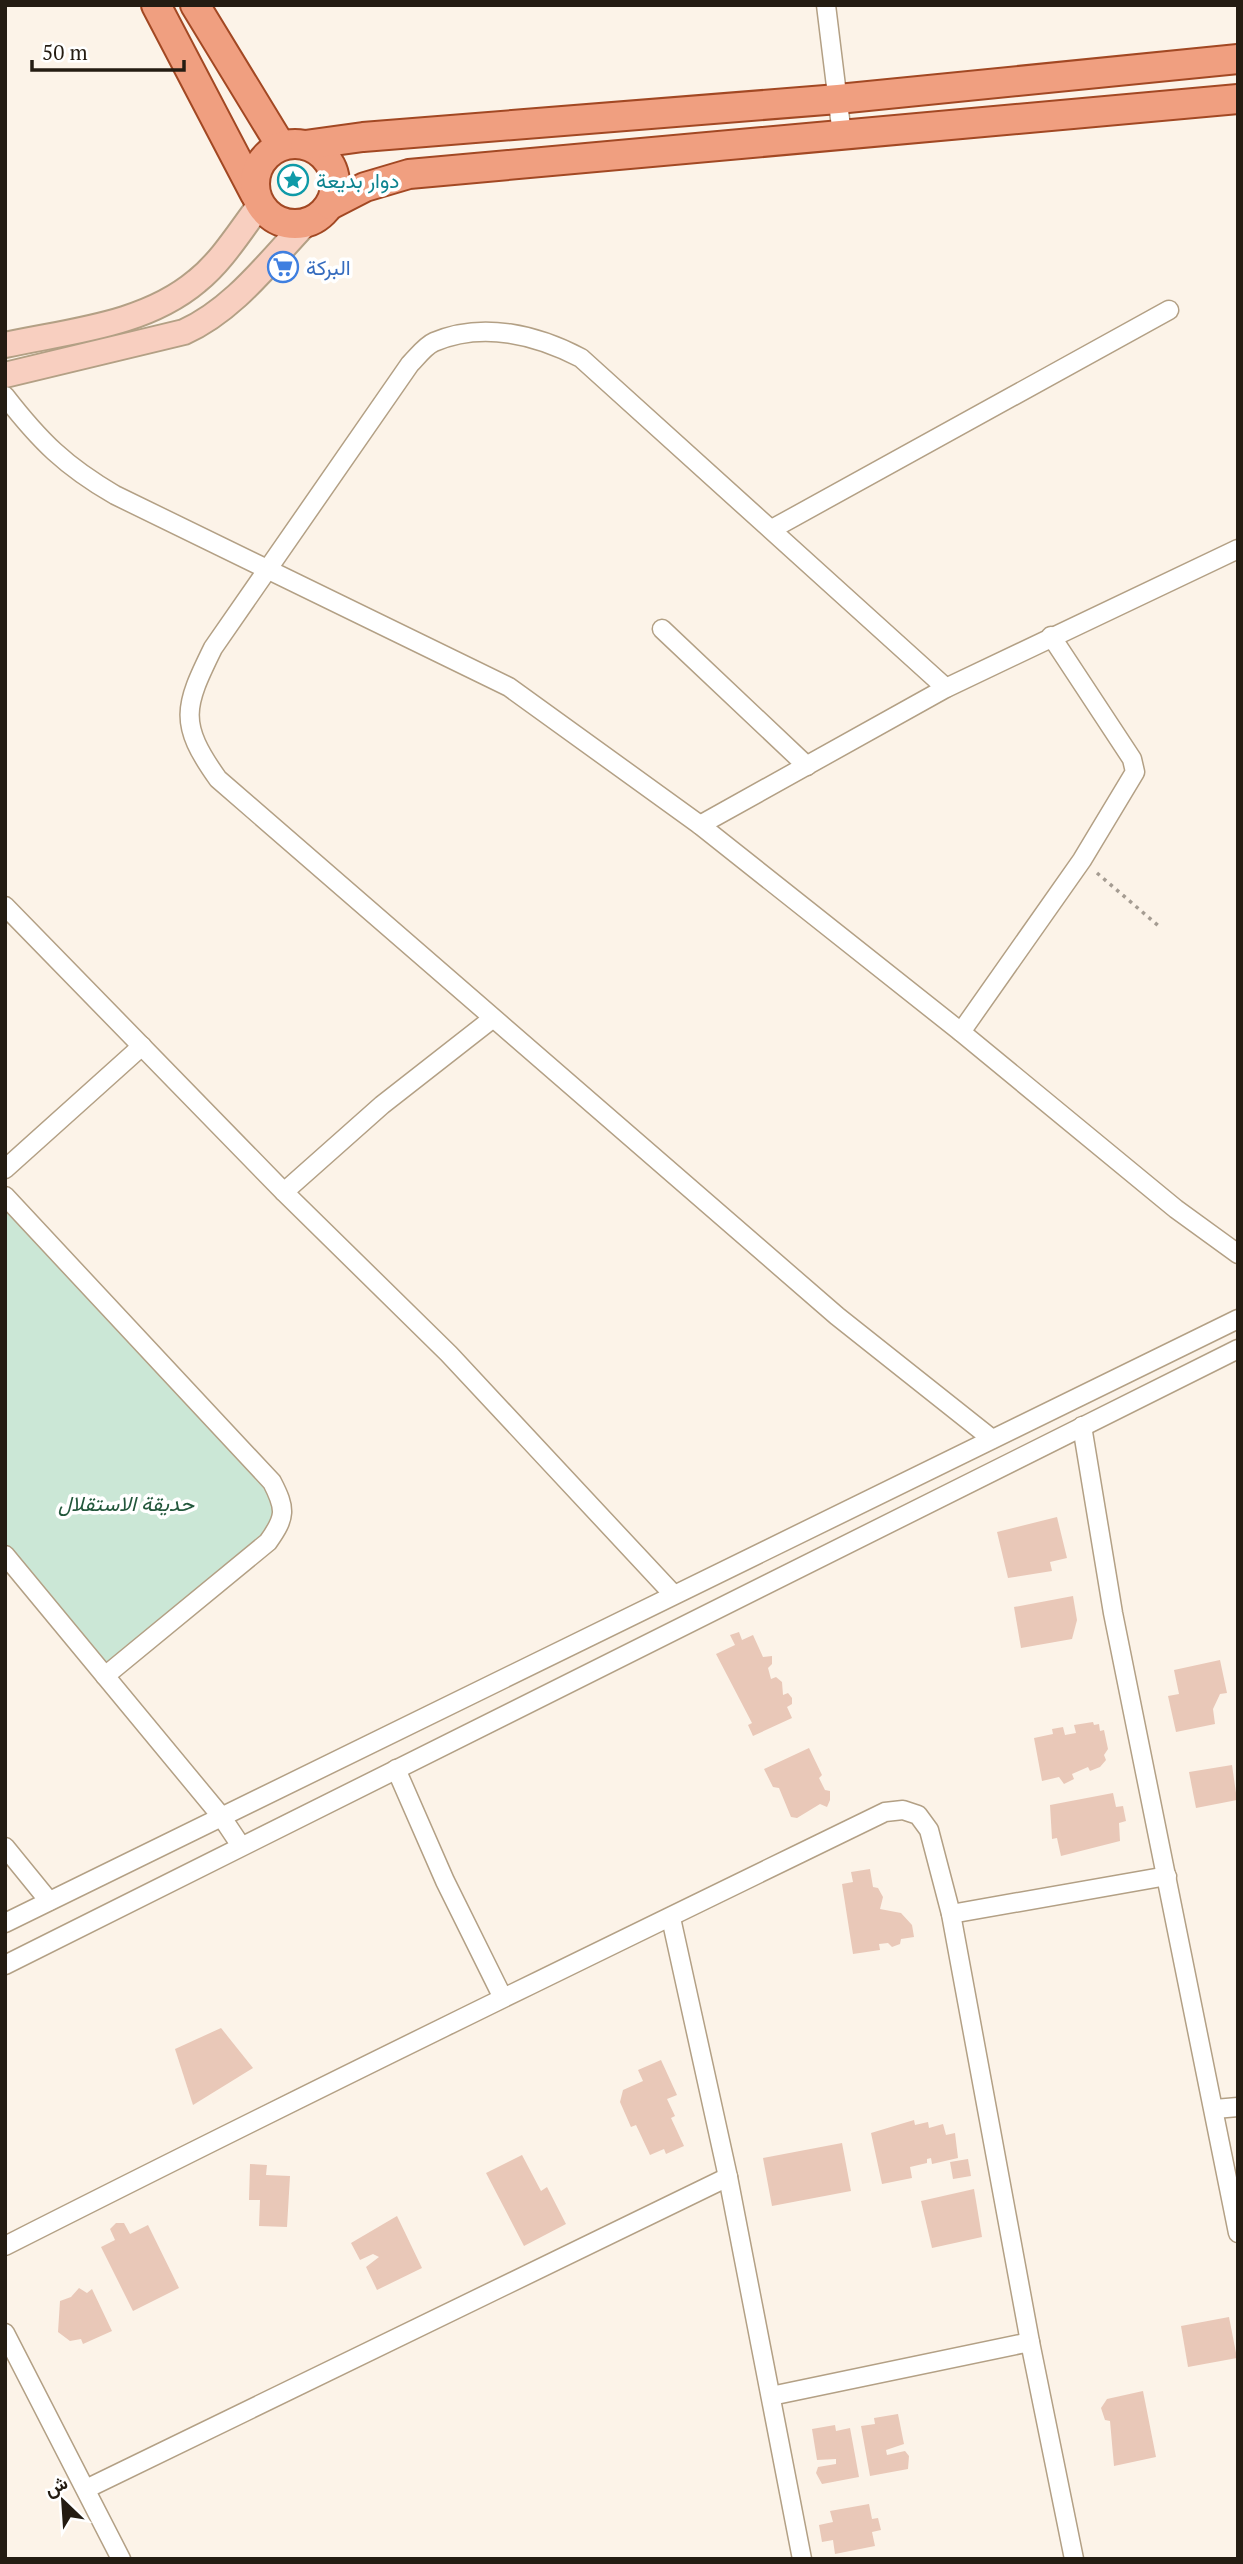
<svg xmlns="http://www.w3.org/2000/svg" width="1243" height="2564" font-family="'PT Serif',Vazirmatn,serif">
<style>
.green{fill:#cbe7d6}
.building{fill:#e9c8b8}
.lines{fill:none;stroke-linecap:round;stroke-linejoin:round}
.street-casing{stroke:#b3a085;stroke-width:21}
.secondary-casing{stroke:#b3a085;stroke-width:28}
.primary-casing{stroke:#a24823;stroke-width:32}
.path{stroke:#a59c92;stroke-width:3.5;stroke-dasharray:3.5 5;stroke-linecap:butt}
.street{stroke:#fff;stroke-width:18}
.secondary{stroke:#f8cfc0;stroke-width:24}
.primary{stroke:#f09f80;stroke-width:28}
.labels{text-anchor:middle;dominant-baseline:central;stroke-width:7;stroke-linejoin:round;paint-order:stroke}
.culture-label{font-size:21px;fill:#0d838f;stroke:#fff;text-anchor:start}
.shop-label{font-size:21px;fill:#366cbe;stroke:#fff;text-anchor:start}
.park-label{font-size:21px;font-style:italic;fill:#22573b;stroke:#fff}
</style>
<rect width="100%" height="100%" fill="#fcf3e8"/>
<path class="green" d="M5,1196L272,1482L281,1524L105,1676L5,1554Z"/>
<g class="building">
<path d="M1057,1517L1067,1558L1050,1562L1052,1571L1008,1578L997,1532Z"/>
<path d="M1073,1596L1077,1620L1072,1639L1021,1648L1014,1607Z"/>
<path d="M739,1632L742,1640L753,1635L763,1657L772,1656V1664L768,1668L771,1679L776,1677L782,1682L783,1695L788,1693L792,1698V1704L787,1707L792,1718L753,1736L748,1725L752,1723L716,1654L735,1645L730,1635Z"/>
<path d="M1220,1660L1227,1693L1220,1694L1213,1709L1215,1724L1176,1732L1168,1696L1179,1694L1174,1670Z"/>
<path d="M1093,1722L1094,1725L1099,1724L1100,1731L1104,1730L1108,1749L1104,1755L1106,1760L1100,1767L1090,1771L1088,1767L1072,1774L1074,1779L1064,1784L1059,1777L1042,1781L1034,1738L1053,1734L1052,1729L1063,1727L1065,1735L1076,1733L1074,1725Z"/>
<path d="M809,1748L822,1775L819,1778L825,1790L830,1791V1800L827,1807L820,1804L797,1818L791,1817L779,1788L773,1787L764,1769Z"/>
<path d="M1232,1765L1237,1800L1196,1808L1189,1772Z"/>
<path d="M1113,1793L1116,1807L1123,1806L1126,1821L1119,1823L1120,1841L1061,1856L1057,1838L1052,1839L1050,1805Z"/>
<path d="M870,1869L873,1887L878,1888L883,1897L880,1909L901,1913L912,1925L914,1937L901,1939L900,1944L892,1947L888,1943L879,1944L880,1950L853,1954L842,1884L853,1882L851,1872Z"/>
<path d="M221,2028L253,2068L193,2105L175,2049Z"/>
<path d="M661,2060L677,2095L667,2099L675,2116L671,2118L684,2146L666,2154L664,2149L650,2155L636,2125L631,2127L620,2102L623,2090L643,2081L638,2070Z"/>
<path d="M914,2120L915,2125L928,2122L929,2128L943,2124L946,2135L955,2133L958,2158L932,2164L931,2158L927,2159V2163L910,2167L912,2178L882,2184L871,2133Z"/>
<path d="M842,2143L851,2191L772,2206L763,2158Z"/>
<path d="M522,2155L541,2191L547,2187L566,2224L524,2246L486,2173Z"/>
<path d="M968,2159L971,2176L953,2179L950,2162Z"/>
<path d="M250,2164L267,2165L266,2175L290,2176L287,2227L259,2226L260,2200H249Z"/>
<path d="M974,2189L982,2237L932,2248L921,2201Z"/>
<path d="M397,2216L422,2268L377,2290L366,2267L379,2257L373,2254L360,2260L351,2243Z"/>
<path d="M116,2223H124L130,2234L148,2225L179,2288L133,2311L101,2247L115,2240L110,2229Z"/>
<path d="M79,2288L87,2293L92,2289L112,2331L83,2344L81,2339L70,2341L58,2332L60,2301L71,2297Z"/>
<path d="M1229,2317L1237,2358L1188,2367L1181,2326Z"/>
<path d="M1143,2391L1156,2457L1114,2466L1110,2421L1105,2420L1101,2408L1107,2399Z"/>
<path d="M898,2414L904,2444L886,2450L887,2455L905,2451L909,2456L908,2469L870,2476L861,2426L875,2424L874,2418Z"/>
<path d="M835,2425L836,2431L850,2428L859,2477L822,2484L816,2473L818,2467L836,2464V2459L817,2460L812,2429Z"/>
<path d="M869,2504L872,2519L878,2518L881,2530L872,2532L875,2546L835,2554L833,2540L822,2542L819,2525L833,2522L830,2511Z"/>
</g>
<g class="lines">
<g class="street-casing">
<g id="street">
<path d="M826,5L842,135"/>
<path d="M5,396C40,441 65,466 115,495L509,687L700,825L961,1032L1176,1209L1238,1254"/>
<path d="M772,529L1169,310"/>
<path d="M662,629L807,766"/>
<path d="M946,688L581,358C537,335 483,321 434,342C425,346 417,357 410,364L213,648C184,707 178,723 218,779L837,1316L992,1439"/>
<path d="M700,825L946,688L1238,549"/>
<path d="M5,906L284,1192L449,1354L673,1594"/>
<path d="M961,1032L1082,860L1135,772L1132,759L1051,636"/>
<path d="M5,1169L142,1046"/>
<path d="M284,1192L382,1105L492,1019"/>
<path d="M5,1196L272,1482C286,1509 286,1517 268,1542L105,1676"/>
<path d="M1082,1426L1113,1613L1238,2233"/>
<path d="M5,1555L221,1816L241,1846"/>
<path d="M396,1769L445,1881L502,1996"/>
<path d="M5,1847L49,1901"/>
<path d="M951,1914L1167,1876"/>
<path d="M671,1918L728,2177L802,2559"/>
<path d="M5,1923L1238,1319"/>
<path d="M5,1965L1238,1349"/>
<path d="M1215,2109L1238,2107"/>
<path d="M5,2246C297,2098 591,1955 885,1812L903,1810L918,1815L929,1830L951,1914L1030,2342"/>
<path d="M5,2333L121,2559"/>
<path d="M771,2396L1030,2342L1074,2559"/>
<path d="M86,2489L728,2177"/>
</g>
</g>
<g class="secondary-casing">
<g id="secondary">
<path d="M5,345C70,331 145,325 197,281C222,261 240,231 259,206"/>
<path d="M5,375L184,332C233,310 268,263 304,225"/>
</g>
</g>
<g class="primary-casing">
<g id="primary">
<path d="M156,5L255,194"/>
<path d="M195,5L281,146"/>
<circle cx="295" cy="184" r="40"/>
<path d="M305,145L363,137L838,99L1238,59"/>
<path d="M330,205L365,187L409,174L1238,99"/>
</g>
</g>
<path class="path" d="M1097,873L1161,928"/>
<use href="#street" class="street"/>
<use href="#secondary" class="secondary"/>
<use href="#primary" class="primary"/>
</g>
<defs>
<g id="sight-ring" transform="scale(1.575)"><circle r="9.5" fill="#fff" stroke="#0f9aa8" stroke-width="1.5"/><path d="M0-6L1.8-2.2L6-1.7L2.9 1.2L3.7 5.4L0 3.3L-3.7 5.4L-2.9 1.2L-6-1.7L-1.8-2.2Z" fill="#0f9aa8"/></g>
<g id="supermarket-ring" transform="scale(1.575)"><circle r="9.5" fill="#fff" stroke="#3f7fe0" stroke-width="1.5"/><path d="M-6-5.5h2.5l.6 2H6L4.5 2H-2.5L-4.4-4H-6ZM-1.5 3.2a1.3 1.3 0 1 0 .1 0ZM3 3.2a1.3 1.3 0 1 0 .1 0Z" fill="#3f7fe0"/></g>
</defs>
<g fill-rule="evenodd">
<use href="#sight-ring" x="293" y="180"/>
<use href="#supermarket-ring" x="283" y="267"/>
</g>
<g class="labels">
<g class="culture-label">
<text x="316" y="180">دوار بديعة</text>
</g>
<g class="shop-label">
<text x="306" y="267">البركة</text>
</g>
<g class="park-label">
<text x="126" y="1503">حديقة الاستقلال</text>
</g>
</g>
<rect width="1243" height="2564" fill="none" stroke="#241c12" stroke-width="14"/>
<g transform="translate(63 2501) rotate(335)" stroke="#ffffff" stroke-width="5" paint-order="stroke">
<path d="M0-5L12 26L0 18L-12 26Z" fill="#241c12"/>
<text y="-10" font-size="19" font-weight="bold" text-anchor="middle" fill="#241c12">ش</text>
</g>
<path d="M32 60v10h152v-10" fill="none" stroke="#241c12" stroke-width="3.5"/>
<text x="42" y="60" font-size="21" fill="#241c12" stroke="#ffffff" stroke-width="5" paint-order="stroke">50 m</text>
</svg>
